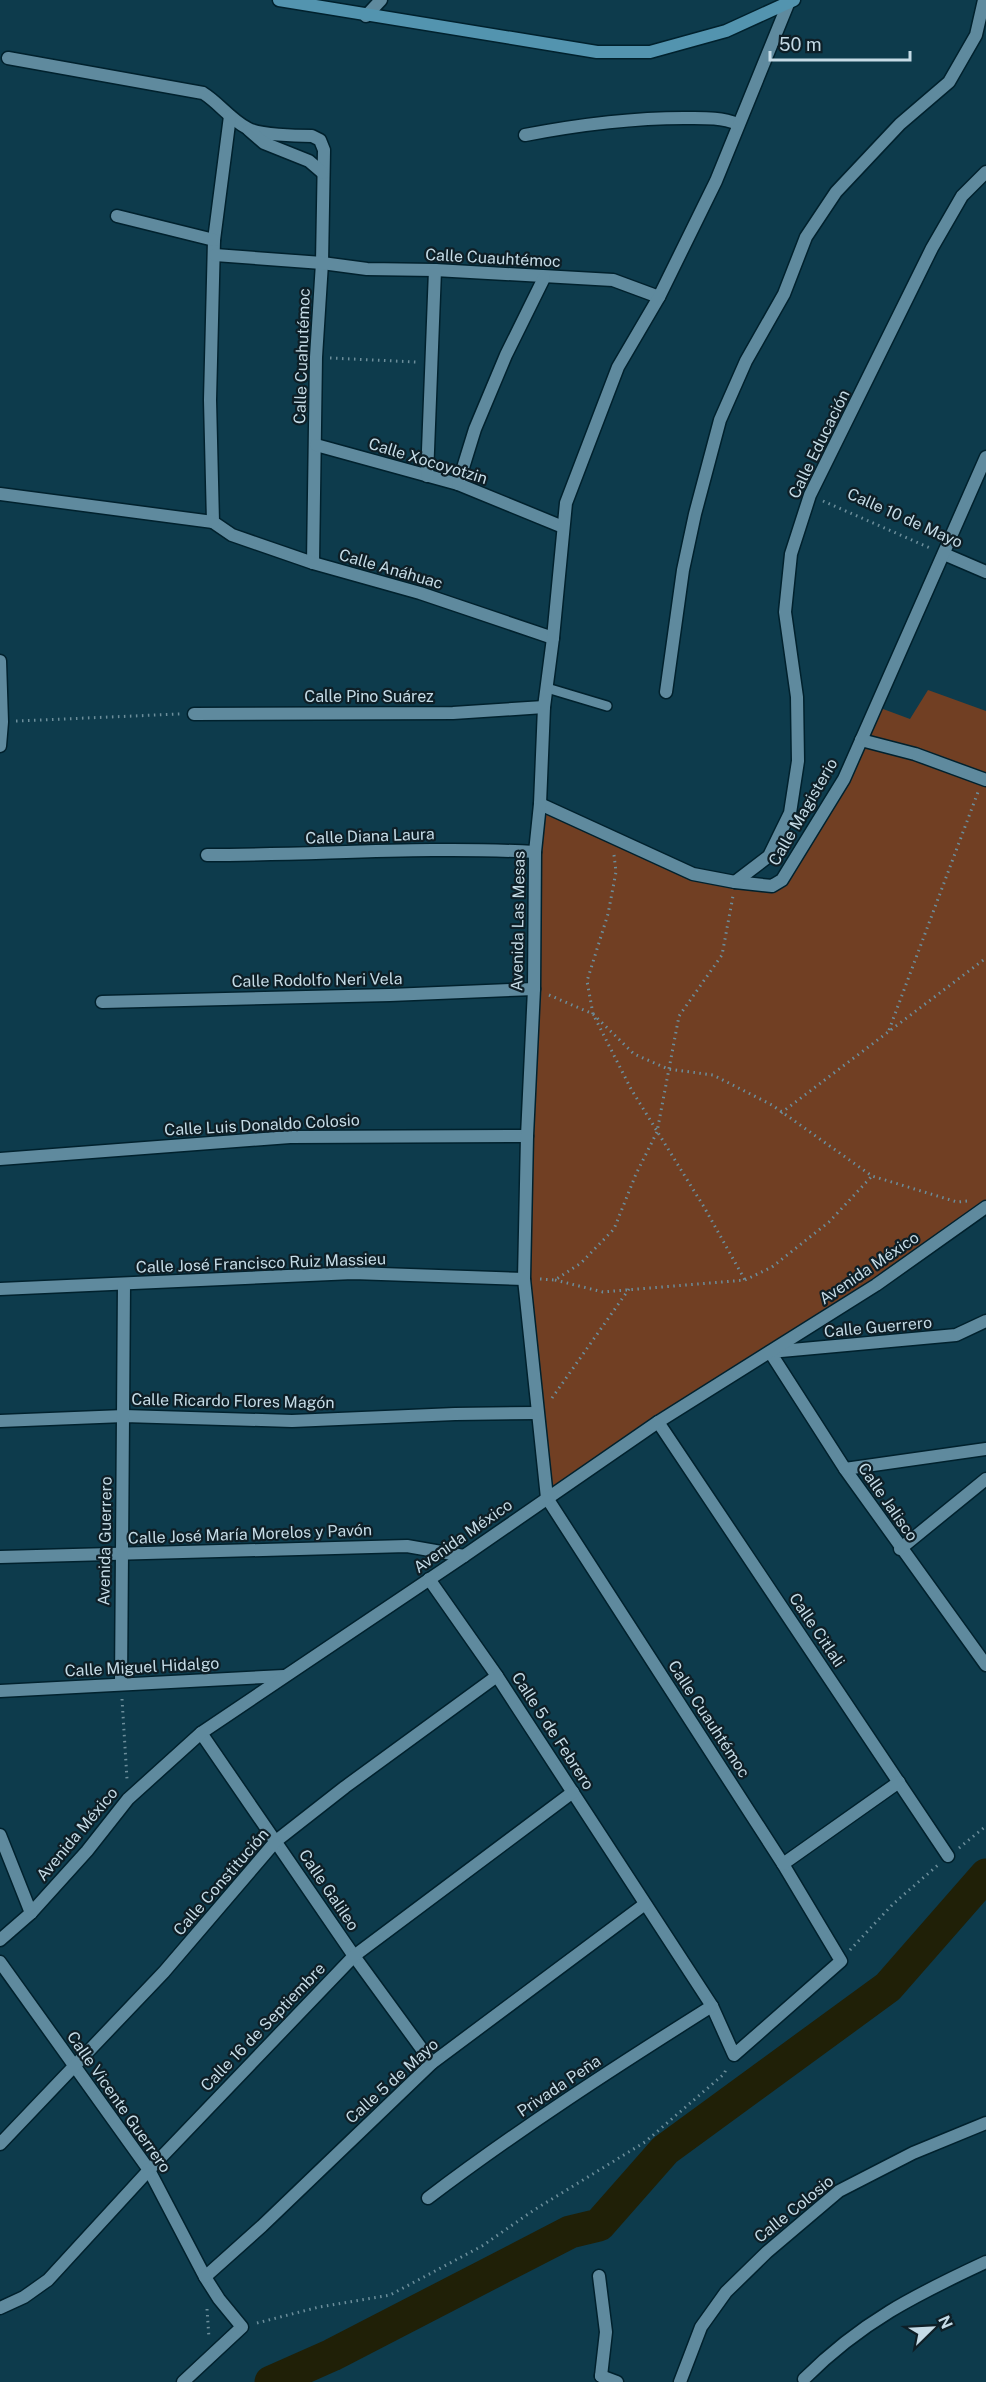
<svg xmlns="http://www.w3.org/2000/svg" width="986" height="2382" font-family="'Public Sans',sans-serif">
<style>
.green{fill:#713f23}
.lines{fill:none;stroke-linecap:round;stroke-linejoin:round}
.river{stroke:#202007;stroke-width:33}
.service-casing{stroke:#00212d;stroke-width:12}
.minor-casing{stroke:#00212d;stroke-width:15}
.secondary-casing{stroke:#00212d;stroke-width:15}
.path{stroke:#6c8e9b;stroke-width:3;stroke-dasharray:1.5 4.5;stroke-linecap:butt}
.service{stroke:#5f8a9e;stroke-width:9}
.minor{stroke:#5f8a9e;stroke-width:12}
.secondary{stroke:#5394af;stroke-width:12}
.labels{text-anchor:middle;dominant-baseline:central;stroke-width:4.5;stroke-linejoin:round;paint-order:stroke}
.street-label{font-size:16px;fill:#c5dbe6;stroke:#0e1f27}
</style>
<rect width="100%" height="100%" fill="#0d3b4c"/>
<path class="green" d="M928,690L986,711V1207L547,1498L524,1279L540,804L693,874L772,886L844,779L875,706L910,719Z"/>
<g class="lines">
<path class="river" d="M271,2382L332,2355L570,2232L599,2225L665,2150L888,1987L986,1875"/>
<g class="service-casing">
<path id="service" d="M547,688L607,706"/>
</g>
<g class="minor-casing">
<g id="minor">
<path d="M366,16L381,0"/>
<path d="M8,58L203,93C219,103 230,119 247,128C258,135 298,136 312,136L320,140L324,150L322,263L316,357L313,563"/>
<path d="M230,116L214,240L210,400L213,522L232,535L313,563L420,593L553,638"/>
<path d="M249,130L264,143L309,161L323,173"/>
<path d="M525,135C577,125 631,118 684,118C703,118 720,117 738,124"/>
<path d="M117,216L214,240"/>
<path d="M215,255L322,263L367,269L435,270L613,280L659,297"/>
<path d="M316,445L458,484L563,527"/>
<path d="M427,476L435,270"/>
<path d="M458,484L475,429L506,355L544,278"/>
<path d="M0,494L213,522"/>
<path d="M944,554L986,572"/>
<path d="M0,661L2,722L0,746"/>
<path d="M666,692L683,570L695,514L720,420L746,361L784,294L806,237L836,192L900,124L949,82L976,35L984,0"/>
<path d="M194,714L453,713L544,707"/>
<path d="M861,740L915,754L986,780"/>
<path d="M540,804L693,874L735,882L772,886L782,880L844,779L986,457"/>
<path d="M207,855C316,855 425,846 535,852"/>
<path d="M735,882L769,856L790,813L798,761L797,697L785,612L791,554L810,495L932,248L962,196L986,172"/>
<path d="M102,1002L390,995L534,989"/>
<path d="M0,1159L290,1137L527,1136"/>
<path d="M0,1289L353,1273L524,1279"/>
<path d="M986,1321L956,1335L770,1352L845,1469L986,1665"/>
<path d="M0,1421L124,1416L292,1421L455,1414L537,1413"/>
<path d="M658,1422L948,1856"/>
<path d="M845,1469L986,1449"/>
<path d="M900,1549L986,1479"/>
<path d="M0,1557L407,1546L464,1556"/>
<path d="M429,1579L497,1676L712,2006L734,2055L841,1961L783,1864L547,1498L524,1279L527,1136L534,989L535,852L540,804L544,707L553,638L566,503L618,367L659,297L716,181L788,4"/>
<path d="M121,1684L124,1284"/>
<path d="M0,1691L284,1676"/>
<path d="M201,1733L354,1956L432,2063"/>
<path d="M0,1835L31,1913"/>
<path d="M783,1864L899,1782"/>
<path d="M0,1940L31,1913L87,1851L128,1799L201,1733L464,1556L658,1422L876,1285L986,1207"/>
<path d="M0,1962L149,2170L205,2277L219,2299L242,2327L183,2382"/>
<path d="M0,2144L164,1972L276,1841L345,1787L497,1676"/>
<path d="M428,2198C519,2129 615,2067 712,2006"/>
<path d="M599,2276L606,2332L601,2376"/>
<path d="M205,2277L262,2226L432,2063L645,1904"/>
<path d="M0,2308L24,2297L48,2280L149,2170L354,1956L573,1792"/>
<path d="M601,2376L617,2382"/>
<path d="M804,2379C861,2322 915,2295 986,2262"/>
<path d="M680,2382L701,2327L726,2292L767,2252L839,2191L913,2153L986,2123"/>
</g>
</g>
<g class="secondary-casing">
<path id="secondary" d="M279,0L597,52H650L726,31L794,0"/>
</g>
<g class="path">
<path d="M330,358L416,362"/>
<path d="M823,501L930,548"/>
<path d="M16,721L180,714"/>
<path d="M614,855L616,872L608,914L587,981L593,1014L631,1089L704,1207L745,1280"/>
<path d="M549,995L593,1014L634,1054L668,1069L713,1075L772,1105L872,1176L957,1202L968,1201"/>
<path d="M889,1030L978,792"/>
<path d="M781,1113L986,958"/>
<path d="M540,1279L555,1280L581,1263L614,1229L636,1174L657,1132L679,1016L722,955L733,896"/>
<path d="M555,1280L603,1292L745,1280L772,1267L829,1222L872,1176"/>
<path d="M552,1398L629,1289"/>
<path d="M122,1699L127,1779"/>
<path d="M959,1848L986,1826"/>
<path d="M850,1950L893,1904L938,1865"/>
<path d="M207,2309L209,2338"/>
<path d="M257,2323L319,2307L390,2295L482,2246L534,2210L645,2142L724,2074L727,2067"/>
</g>
<use href="#service" class="service"/>
<use href="#minor" class="minor"/>
<use href="#secondary" class="secondary"/>
</g>
<g class="labels">
<g class="street-label">
<text transform="translate(493 258) rotate(3)">Calle Cuauhtémoc</text>
<text transform="translate(302 356) rotate(-88)">Calle Cuahutémoc</text>
<text transform="translate(819 444) rotate(-64)">Calle Educación</text>
<text transform="translate(428 461) rotate(17)">Calle Xocoyotzin</text>
<text transform="translate(905 518) rotate(24)">Calle 10 de Mayo</text>
<text transform="translate(391 569) rotate(16)">Calle Anáhuac</text>
<text x="369" y="696">Calle Pino Suárez</text>
<text transform="translate(803 812) rotate(-60)">Calle Magisterio</text>
<text transform="translate(370 836) rotate(-2)">Calle Diana Laura</text>
<text transform="translate(518 921) rotate(-89)">Avenida Las Mesas</text>
<text transform="translate(317 980) rotate(-1)">Calle Rodolfo Neri Vela</text>
<text transform="translate(262 1125) rotate(-3)">Calle Luis Donaldo Colosio</text>
<text transform="translate(261 1263) rotate(-2)">Calle José Francisco Ruiz Massieu</text>
<text transform="translate(869 1268) rotate(-34)">Avenida México</text>
<text transform="translate(878 1327) rotate(-5)">Calle Guerrero</text>
<text transform="translate(233 1401) rotate(1)">Calle Ricardo Flores Magón</text>
<text transform="translate(888 1502) rotate(55)">Calle Jalisco</text>
<text transform="translate(250 1534) rotate(-2)">Calle José María Morelos y Pavón</text>
<text transform="translate(463 1536) rotate(-35)">Avenida México</text>
<text transform="translate(105 1541) rotate(-89)">Avenida Guerrero</text>
<text transform="translate(817 1630) rotate(56)">Calle Citlali</text>
<text transform="translate(142 1667) rotate(-3)">Calle Miguel Hidalgo</text>
<text transform="translate(709 1719) rotate(57)">Calle Cuauhtémoc</text>
<text transform="translate(553 1731) rotate(57)">Calle 5 de Febrero</text>
<text transform="translate(77 1834) rotate(-50)">Avenida México</text>
<text transform="translate(221 1882) rotate(-49)">Calle Constitución</text>
<text transform="translate(329 1890) rotate(56)">Calle Galileo</text>
<text transform="translate(263 2027) rotate(-46)">Calle 16 de Septiembre</text>
<text transform="translate(392 2081) rotate(-42)">Calle 5 de Mayo</text>
<text transform="translate(559 2086) rotate(-34)">Privada Peña</text>
<text transform="translate(119 2102) rotate(55)">Calle Vicente Guerrero</text>
<text transform="translate(794 2209) rotate(-39)">Calle Colosio</text>
</g>
</g>
<g transform="translate(932 2328) rotate(66)" stroke="#0e1f27" stroke-width="4.5" paint-order="stroke">
<path d="M0-4.5L10 22L0 15L-10 22Z" fill="#c5dbe6"/>
<text y="-9" font-size="16" font-weight="bold" text-anchor="middle" fill="#c5dbe6">N</text>
</g>
<path d="M770 51v9h140v-9" fill="none" stroke="#c5dbe6" stroke-width="3"/>
<text x="779" y="51" font-size="18" fill="#c5dbe6" stroke="#0e1f27" stroke-width="4.5" paint-order="stroke">50 m</text>
</svg>
